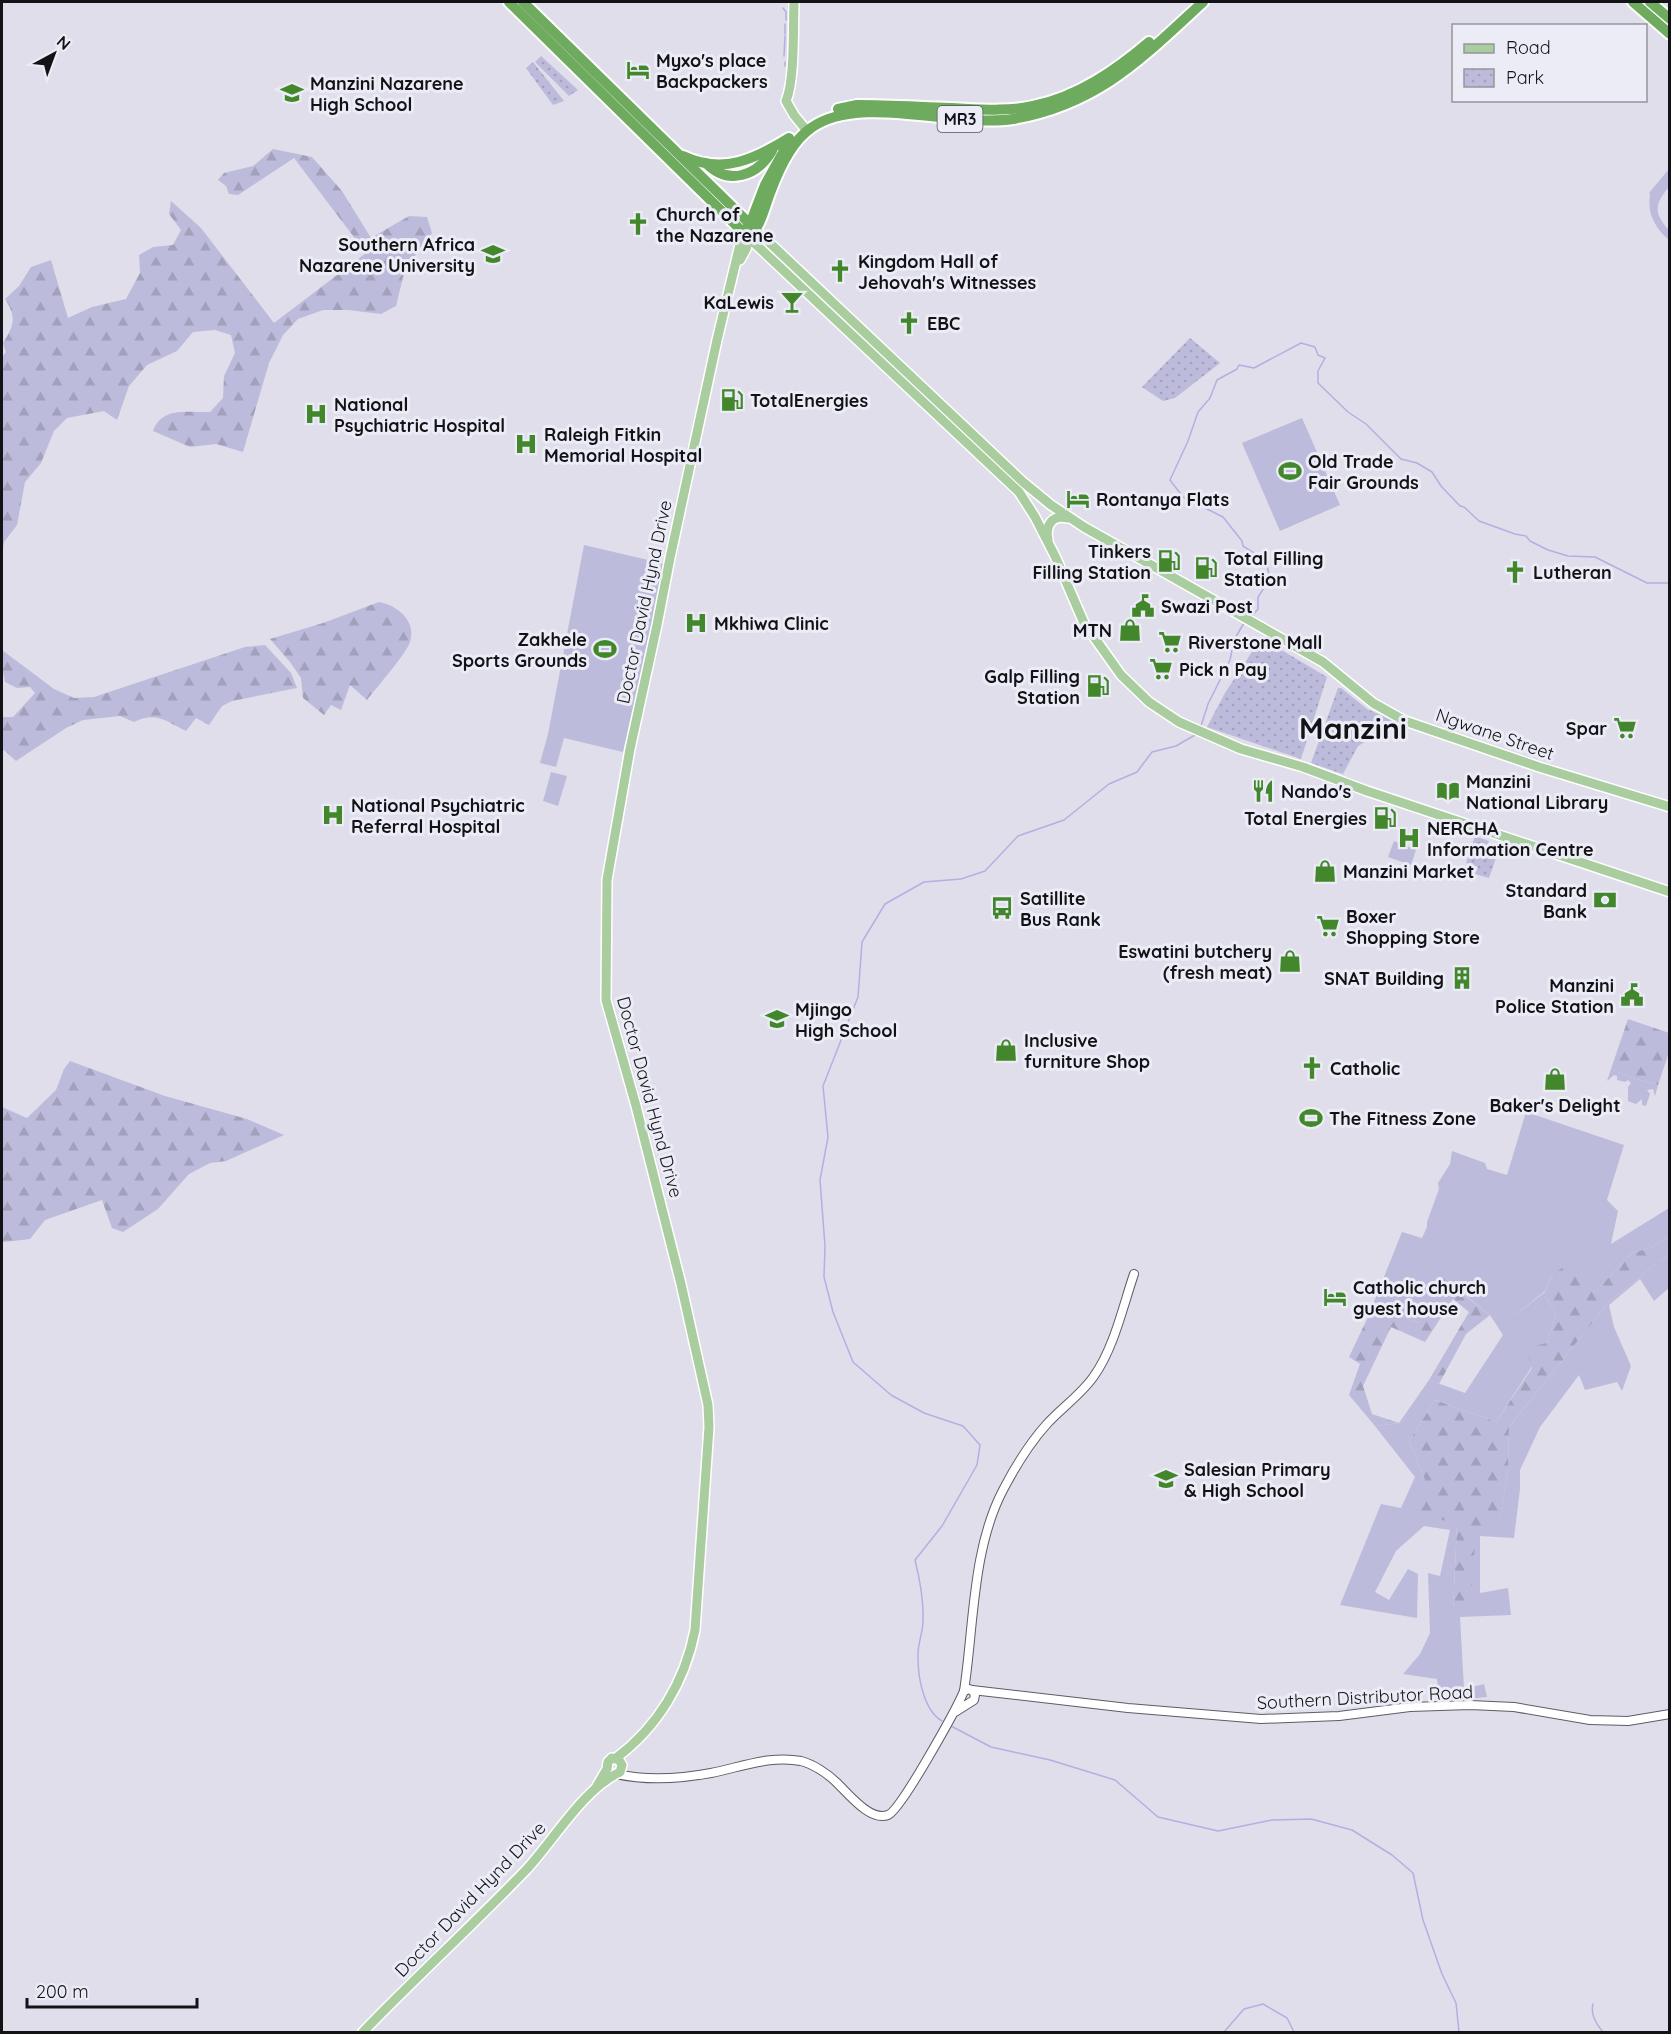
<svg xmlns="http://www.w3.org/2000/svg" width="1671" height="2034" font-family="Quicksand,sans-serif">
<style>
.grass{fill:#bdbbdb}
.forest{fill:url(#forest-firs)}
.park{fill:url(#park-dots)}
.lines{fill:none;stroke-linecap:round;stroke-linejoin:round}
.stream{stroke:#b4afe2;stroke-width:1.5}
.minor-casing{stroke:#5d5c66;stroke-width:10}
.major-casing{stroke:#fff;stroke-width:12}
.highway-casing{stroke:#fff;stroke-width:14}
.minor{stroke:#fff;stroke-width:8}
.major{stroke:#a9cd9e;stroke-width:9}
.highway{stroke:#6fab5e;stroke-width:10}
.labels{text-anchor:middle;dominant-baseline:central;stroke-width:6;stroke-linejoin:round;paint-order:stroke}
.shield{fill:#ececf7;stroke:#54545a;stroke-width:1.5}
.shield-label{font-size:16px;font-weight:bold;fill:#131317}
.poi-label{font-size:18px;font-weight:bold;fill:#131317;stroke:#ececf7;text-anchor:start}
.street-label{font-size:18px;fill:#131317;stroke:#ececf7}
.town-label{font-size:30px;font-weight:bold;fill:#131317;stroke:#ececf7}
</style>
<defs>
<pattern id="forest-firs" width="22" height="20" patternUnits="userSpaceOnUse" patternTransform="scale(1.5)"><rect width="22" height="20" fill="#bdbbdb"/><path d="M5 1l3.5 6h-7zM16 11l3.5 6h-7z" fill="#a2a0bb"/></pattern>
<pattern id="park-dots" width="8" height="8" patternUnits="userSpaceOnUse" patternTransform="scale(1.5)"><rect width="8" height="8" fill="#bdbbdb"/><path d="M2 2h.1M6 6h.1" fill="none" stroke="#a2a0bb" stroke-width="1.8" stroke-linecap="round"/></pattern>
</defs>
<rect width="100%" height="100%" fill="#dfdeea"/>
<g class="grass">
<path d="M1669,169V187C1655,203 1653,213 1669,230V240C1655,228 1647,213 1650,195L1649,193Z"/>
<path d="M1302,418L1340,505L1280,531L1242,443Z"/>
<path d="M584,545L665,564L623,752L564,738L556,767L540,763L548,734Z"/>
<path d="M551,772L567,776L558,806L543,801Z"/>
<path d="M1394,841L1416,850L1411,865L1388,857Z"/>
<path d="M1611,1069L1629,1077L1658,1085L1655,1096L1653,1089L1647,1090L1650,1094L1646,1106L1642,1105V1099L1636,1104L1628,1101V1087L1631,1083L1628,1080L1625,1082L1617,1080V1076L1614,1075L1607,1081Z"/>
<path d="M1526,1112L1624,1145L1607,1200L1618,1211L1611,1244L1669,1208V1236L1653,1247L1632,1253L1594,1293L1553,1273L1545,1291L1515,1315V1325L1545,1296L1556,1314L1547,1343L1496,1422L1435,1400L1409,1441L1425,1480L1457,1525L1453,1610L1476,1530L1500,1518L1508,1469L1509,1427L1608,1303L1663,1258L1669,1255V1288L1654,1301L1640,1279L1609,1305L1614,1327L1631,1366L1622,1391L1617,1382L1585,1390L1579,1375L1540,1427L1520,1470V1489L1514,1538L1480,1536V1593L1508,1588L1511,1615L1460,1617L1464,1689L1484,1684L1487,1697L1453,1700L1452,1693L1438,1690L1437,1679L1403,1674L1420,1654L1430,1633L1428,1573L1440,1576L1450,1530L1424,1526L1396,1551L1375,1592L1389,1600L1408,1569L1418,1574L1417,1618L1340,1605L1381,1504L1401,1508L1415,1477L1375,1426L1399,1423L1429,1380L1465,1393L1503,1335L1490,1315L1459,1290L1419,1323L1383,1310L1367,1319L1402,1232L1422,1238L1427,1227V1222L1439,1189L1438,1183L1450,1164L1452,1151L1485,1163L1487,1169L1507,1175Z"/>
</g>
<g class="forest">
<path d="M273,149L312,157L342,191L371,238L409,216L427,217L432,233L405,269L396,306L381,314L348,310H323L298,319L283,335L269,363L243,452L216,444L190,447L153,431C162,406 189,413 210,412L223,398L224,376L235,353L231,335L215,330L193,332L177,351L147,365L129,386L117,420L104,411L67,418L54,431L41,463L25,482L17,525L4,542L2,556V357L6,352L3,343C14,326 17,317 5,299L19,286L31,267L51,260L68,318L92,307L126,299L140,273L139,255L153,247L173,245L181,230L169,214L171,201L201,228L274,323L366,253L294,158L238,195L229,194L226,186L218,180L224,173L253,166Z"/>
<path d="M379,602C397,605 417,621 410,642C406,654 377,687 367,700L350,685L341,710L331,705L324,715L303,698L301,678L290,662L270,639L323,623Z"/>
<path d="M265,645L291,673L297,688L232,701L222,706L209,725L196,718L186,731C166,721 156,711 134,722L120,716L83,720L66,728L16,761L4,750L2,752V717H13L35,693L30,687L17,688L5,682L2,667V650L54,689L74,698L94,697L245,647Z"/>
<path d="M1628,1019L1669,1033V1052L1658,1085L1629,1077L1611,1069Z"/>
<path d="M70,1061L165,1096L247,1119L284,1135L226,1161L210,1163L189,1174L158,1209L123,1232L112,1228L102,1200L45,1220L30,1239L4,1242L2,1241V1107L27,1118L56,1090L64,1069Z"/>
<path d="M1669,1236V1255L1663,1258L1608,1303L1509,1427L1508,1469L1500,1519L1476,1531L1470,1608L1453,1610L1457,1525L1418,1511L1425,1480L1409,1441L1435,1400L1496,1422L1532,1368L1526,1348L1547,1343L1556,1314L1545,1296L1537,1314L1515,1325V1315L1545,1292L1553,1273L1574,1262L1594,1293L1632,1253L1653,1247Z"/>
<path d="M1448,1270L1465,1277L1459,1291L1490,1315L1466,1334L1439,1384L1429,1380L1469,1312L1453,1299L1425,1342L1391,1327L1363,1386L1372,1414L1399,1423L1375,1426L1349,1395L1360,1364L1349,1357L1367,1319L1383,1310L1419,1323Z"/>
</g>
<g class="park">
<path d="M541,56L578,90L569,96L535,62Z"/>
<path d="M533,62L564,101L553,105L526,68Z"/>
<path d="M1190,338L1220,363L1175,398L1163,401L1142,387Z"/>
<path d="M1261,638L1327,677L1301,759L1207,727L1225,693Z"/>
<path d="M1338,688H1341L1367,709L1405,726L1404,731L1387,729L1358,746L1343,774L1311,763Z"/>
<path d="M1475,836L1489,841L1484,854L1496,858L1489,878L1475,874L1478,867L1466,863Z"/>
</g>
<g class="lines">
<g class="stream">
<path d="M783,8L786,12V20"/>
<path d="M785,34V24"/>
<path d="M784,56L785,36"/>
<path d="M785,66V62"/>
<path d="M1252,616L1258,609V597L1270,579L1266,561L1243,546L1242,541L1223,517L1183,497L1170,480L1188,441L1198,412L1210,398L1217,380L1237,369L1239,365L1254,368L1301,343L1315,347L1318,355L1325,358L1318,371V383L1348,412L1366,424L1401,459L1417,463L1432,472L1441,486L1460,506L1464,507L1479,521L1515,534L1526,536L1530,541L1548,550L1568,556L1595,557L1647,583H1670"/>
<path d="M1201,726L1208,704L1230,660L1234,640L1244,623"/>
<path d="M942,1721C924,1711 918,1678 918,1658C917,1645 923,1633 923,1621C924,1600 920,1580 915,1560L942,1526L977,1465L980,1445L963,1426L924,1413L891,1395L853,1362L833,1312L824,1277L825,1246L820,1180L828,1137L823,1086L858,997L862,942L885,904L924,882L961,879L985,871L1018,836L1064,820L1109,784L1137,772L1152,752L1176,746L1195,735"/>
<path d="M951,1726L991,1747L1050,1760L1115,1780L1158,1817L1218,1831L1272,1820L1311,1819L1352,1830L1392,1855L1413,1873L1423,1920L1442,1974L1456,2003L1459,2032"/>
<path d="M1593,2004C1590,2015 1597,2025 1603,2032"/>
<path d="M1224,2032L1244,2009L1263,2004L1287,2018L1294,2032"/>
</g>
<g class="minor-casing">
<g id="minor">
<path d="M972,1690L1128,1708L1261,1719L1339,1716L1410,1707L1470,1705L1514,1707L1590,1720L1628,1721L1670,1714"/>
<path d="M964,1691C974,1626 972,1549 1003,1490C1015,1467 1029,1444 1046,1425C1061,1408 1081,1395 1094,1376C1114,1348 1123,1306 1134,1274"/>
<path d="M616,1774C648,1781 679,1779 711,1773C741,1767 771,1755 801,1761C813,1764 828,1774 836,1782C848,1793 870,1822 888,1815C901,1810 957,1708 964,1691L969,1689L972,1690L975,1695L974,1700L955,1712"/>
</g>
</g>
<g class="major-casing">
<g id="major">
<path d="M794,2C793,26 795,80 786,101L794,115L807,131"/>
<path d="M756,230L1023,482L1051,505L1084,527L1323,662L1373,703L1405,721L1539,767L1670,807"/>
<path d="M740,260L746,249L749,238L1019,492L1035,517L1055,556L1084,623L1121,675L1149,702L1179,722L1241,749L1303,767L1367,791L1670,892"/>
<path d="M1048,540C1045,526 1052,514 1067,518"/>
<path d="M616,1758C658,1727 685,1681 695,1630L709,1427L708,1405L681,1284L636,1106L606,1000L607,880L630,749L657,625L670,558L717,340L743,232"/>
<path d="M363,2032C416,1977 472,1926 526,1870C554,1840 583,1789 620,1772L622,1765L619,1760L612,1758L608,1762L607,1769L597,1786"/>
</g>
</g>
<g class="highway-casing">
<g id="highway">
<path d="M509,2L749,238C761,225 764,209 770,193C778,171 792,141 811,128C859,93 955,128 1013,119C1099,104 1142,58 1203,2"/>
<path d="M523,2L754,228"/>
<path d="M1633,2L1670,34"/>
<path d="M1650,2L1670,19"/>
<path d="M838,109L857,105C888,105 919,107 950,108C977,109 1006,112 1033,106C1077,97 1115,71 1149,42"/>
<path d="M683,156C723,175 755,159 789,138"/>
<path d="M706,163C728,186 757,176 772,151"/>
<path d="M743,232L750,224L765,185L790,140"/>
</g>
</g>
<use href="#minor" class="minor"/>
<use href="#major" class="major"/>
<use href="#highway" class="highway"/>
</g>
<defs>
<g id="hotel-bare" transform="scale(1.8)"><path d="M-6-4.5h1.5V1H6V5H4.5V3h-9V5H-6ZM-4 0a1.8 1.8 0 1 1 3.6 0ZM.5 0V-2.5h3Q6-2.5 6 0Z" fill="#42872b" stroke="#ececf7" stroke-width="2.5" paint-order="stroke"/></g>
<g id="school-bare" transform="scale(1.8)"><path d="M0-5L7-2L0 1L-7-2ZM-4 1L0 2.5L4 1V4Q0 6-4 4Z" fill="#42872b" stroke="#ececf7" stroke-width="2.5" paint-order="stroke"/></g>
<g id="church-bare" transform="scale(1.8)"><path d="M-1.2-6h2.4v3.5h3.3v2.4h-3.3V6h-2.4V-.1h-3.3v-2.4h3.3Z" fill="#42872b" stroke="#ececf7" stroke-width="2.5" paint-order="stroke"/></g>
<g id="bar-bare" transform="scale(1.8)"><path d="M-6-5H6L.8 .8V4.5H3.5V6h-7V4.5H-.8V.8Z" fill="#42872b" stroke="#ececf7" stroke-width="2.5" paint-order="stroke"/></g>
<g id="fuel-bare" transform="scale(1.8)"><path d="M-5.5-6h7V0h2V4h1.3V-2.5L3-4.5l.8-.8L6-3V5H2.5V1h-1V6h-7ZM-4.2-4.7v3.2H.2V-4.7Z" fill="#42872b" stroke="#ececf7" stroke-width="2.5" paint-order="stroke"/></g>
<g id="hospital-bare" transform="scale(1.8)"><path d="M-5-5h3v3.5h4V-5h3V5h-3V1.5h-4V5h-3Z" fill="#42872b" stroke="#ececf7" stroke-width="2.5" paint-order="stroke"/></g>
<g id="stadium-bare" transform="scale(1.8)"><path d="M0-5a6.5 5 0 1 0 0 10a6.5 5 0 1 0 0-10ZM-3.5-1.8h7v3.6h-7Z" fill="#42872b" stroke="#ececf7" stroke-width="2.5" paint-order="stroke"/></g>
<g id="civic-bare" transform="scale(1.8)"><path d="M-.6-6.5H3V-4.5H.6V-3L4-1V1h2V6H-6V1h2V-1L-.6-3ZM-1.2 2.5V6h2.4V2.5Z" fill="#42872b" stroke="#ececf7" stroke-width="2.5" paint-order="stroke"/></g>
<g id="shop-bare" transform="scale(1.8)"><path d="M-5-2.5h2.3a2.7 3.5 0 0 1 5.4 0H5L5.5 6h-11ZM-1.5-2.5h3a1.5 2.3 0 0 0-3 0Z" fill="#42872b" stroke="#ececf7" stroke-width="2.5" paint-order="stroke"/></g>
<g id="supermarket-bare" transform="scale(1.8)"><path d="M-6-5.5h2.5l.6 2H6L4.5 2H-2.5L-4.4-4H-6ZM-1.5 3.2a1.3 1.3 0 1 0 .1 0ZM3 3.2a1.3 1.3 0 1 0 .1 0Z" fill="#42872b" stroke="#ececf7" stroke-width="2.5" paint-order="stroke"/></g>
<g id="restaurant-bare" transform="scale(1.8)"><path d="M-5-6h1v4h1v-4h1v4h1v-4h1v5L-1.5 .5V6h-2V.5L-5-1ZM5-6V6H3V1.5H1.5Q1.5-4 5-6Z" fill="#42872b" stroke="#ececf7" stroke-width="2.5" paint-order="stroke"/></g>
<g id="library-bare" transform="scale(1.8)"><path d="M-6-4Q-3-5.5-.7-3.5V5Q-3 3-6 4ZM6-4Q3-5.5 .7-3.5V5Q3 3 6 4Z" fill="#42872b" stroke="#ececf7" stroke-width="2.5" paint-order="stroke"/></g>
<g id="bank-bare" transform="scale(1.8)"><path d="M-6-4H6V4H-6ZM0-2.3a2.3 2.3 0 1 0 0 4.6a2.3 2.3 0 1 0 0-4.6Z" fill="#42872b" stroke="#ececf7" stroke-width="2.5" paint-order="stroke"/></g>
<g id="bus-bare" transform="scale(1.8)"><path d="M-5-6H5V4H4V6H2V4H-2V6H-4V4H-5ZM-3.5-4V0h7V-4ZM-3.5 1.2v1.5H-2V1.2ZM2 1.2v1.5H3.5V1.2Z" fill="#42872b" stroke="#ececf7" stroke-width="2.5" paint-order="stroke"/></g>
<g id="building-bare" transform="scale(1.8)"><path d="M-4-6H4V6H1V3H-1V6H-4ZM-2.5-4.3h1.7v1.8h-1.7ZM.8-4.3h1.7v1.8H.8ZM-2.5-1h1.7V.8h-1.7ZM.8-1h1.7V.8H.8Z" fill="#42872b" stroke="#ececf7" stroke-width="2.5" paint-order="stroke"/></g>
</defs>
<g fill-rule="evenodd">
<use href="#hotel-bare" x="638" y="70"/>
<use href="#school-bare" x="292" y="93"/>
<use href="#church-bare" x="638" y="224"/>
<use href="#school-bare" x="493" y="254"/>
<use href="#church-bare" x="840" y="271"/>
<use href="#bar-bare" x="792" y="302"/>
<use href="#church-bare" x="909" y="323"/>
<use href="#fuel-bare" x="732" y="400"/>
<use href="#hospital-bare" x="316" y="414"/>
<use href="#hospital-bare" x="526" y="444"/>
<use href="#stadium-bare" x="1290" y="471"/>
<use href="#hotel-bare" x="1078" y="499"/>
<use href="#fuel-bare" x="1169" y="561"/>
<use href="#fuel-bare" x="1206" y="568"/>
<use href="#church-bare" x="1515" y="572"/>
<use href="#civic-bare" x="1143" y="606"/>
<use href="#hospital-bare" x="696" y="623"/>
<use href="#shop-bare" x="1130" y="630"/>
<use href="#supermarket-bare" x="1170" y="642"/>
<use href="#stadium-bare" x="605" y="649"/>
<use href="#supermarket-bare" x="1161" y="669"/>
<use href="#fuel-bare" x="1098" y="686"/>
<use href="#supermarket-bare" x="1625" y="728"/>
<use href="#restaurant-bare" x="1263" y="791"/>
<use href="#library-bare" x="1448" y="791"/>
<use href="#hospital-bare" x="333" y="815"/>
<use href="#fuel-bare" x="1385" y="818"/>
<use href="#hospital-bare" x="1409" y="838"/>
<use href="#shop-bare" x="1325" y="871"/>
<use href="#bank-bare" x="1605" y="900"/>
<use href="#bus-bare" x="1002" y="908"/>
<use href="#supermarket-bare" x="1328" y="926"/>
<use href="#shop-bare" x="1290" y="961"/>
<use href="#building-bare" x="1462" y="978"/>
<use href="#civic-bare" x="1632" y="995"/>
<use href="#school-bare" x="777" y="1019"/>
<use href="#shop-bare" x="1006" y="1050"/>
<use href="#church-bare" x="1312" y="1068"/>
<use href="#shop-bare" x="1555" y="1079"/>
<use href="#stadium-bare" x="1311" y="1118"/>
<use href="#hotel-bare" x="1335" y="1297"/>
<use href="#school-bare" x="1166" y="1479"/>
</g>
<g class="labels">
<rect class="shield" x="937.5" y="106" width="45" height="26" rx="4.5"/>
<g class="shield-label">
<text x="960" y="119">MR3</text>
</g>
<g class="poi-label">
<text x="656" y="60">Myxo's place<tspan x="656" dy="21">Backpackers</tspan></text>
<text x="310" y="83">Manzini Nazarene<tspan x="310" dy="21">High School</tspan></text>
<text x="656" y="214">Church of<tspan x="656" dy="21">the Nazarene</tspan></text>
<text x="475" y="244" text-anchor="end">Southern Africa<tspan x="475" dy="21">Nazarene University</tspan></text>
<text x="858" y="261">Kingdom Hall of<tspan x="858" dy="21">Jehovah's Witnesses</tspan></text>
<text x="774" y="302" text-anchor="end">KaLewis</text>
<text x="927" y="323">EBC</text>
<text x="750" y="400">TotalEnergies</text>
<text x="334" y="404">National<tspan x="334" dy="21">Psychiatric Hospital</tspan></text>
<text x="544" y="434">Raleigh Fitkin<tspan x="544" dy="21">Memorial Hospital</tspan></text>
<text x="1308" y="461">Old Trade<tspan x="1308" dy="21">Fair Grounds</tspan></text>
<text x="1096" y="499">Rontanya Flats</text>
<text x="1151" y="551" text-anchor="end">Tinkers<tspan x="1151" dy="21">Filling Station</tspan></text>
<text x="1224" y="558">Total Filling<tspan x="1224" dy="21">Station</tspan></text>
<text x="1533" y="572">Lutheran</text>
<text x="1161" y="606">Swazi Post</text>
<text x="714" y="623">Mkhiwa Clinic</text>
<text x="1112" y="630" text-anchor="end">MTN</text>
<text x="587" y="639" text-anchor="end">Zakhele<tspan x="587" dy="21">Sports Grounds</tspan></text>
<text x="1188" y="642">Riverstone Mall</text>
<text x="1179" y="669">Pick n Pay</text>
<text x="1080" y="676" text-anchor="end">Galp Filling<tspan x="1080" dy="21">Station</tspan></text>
<text x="1607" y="728" text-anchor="end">Spar</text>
<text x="1466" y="781">Manzini<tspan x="1466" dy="21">National Library</tspan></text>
<text x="1281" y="791">Nando's</text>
<text x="351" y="805">National Psychiatric<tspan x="351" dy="21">Referral Hospital</tspan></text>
<text x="1367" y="818" text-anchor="end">Total Energies</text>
<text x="1427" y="828">NERCHA<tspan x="1427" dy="21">Information Centre</tspan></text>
<text x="1343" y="871">Manzini Market</text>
<text x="1587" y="890" text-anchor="end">Standard<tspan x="1587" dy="21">Bank</tspan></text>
<text x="1020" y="898">Satillite<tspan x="1020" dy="21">Bus Rank</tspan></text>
<text x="1346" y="916">Boxer<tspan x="1346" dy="21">Shopping Store</tspan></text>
<text x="1272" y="951" text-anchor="end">Eswatini butchery<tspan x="1272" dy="21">(fresh meat)</tspan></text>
<text x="1444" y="978" text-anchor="end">SNAT Building</text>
<text x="1614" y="985" text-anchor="end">Manzini<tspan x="1614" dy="21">Police Station</tspan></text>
<text x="795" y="1009">Mjingo<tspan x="795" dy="21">High School</tspan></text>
<text x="1024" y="1040">Inclusive<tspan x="1024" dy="21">furniture Shop</tspan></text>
<text x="1330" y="1068">Catholic</text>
<text x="1555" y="1105" text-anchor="middle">Baker's Delight</text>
<text x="1329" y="1118">The Fitness Zone</text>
<text x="1353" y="1287">Catholic church<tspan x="1353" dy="21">guest house</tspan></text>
<text x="1184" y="1469">Salesian Primary<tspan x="1184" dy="21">&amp; High School</tspan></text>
</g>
<g class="street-label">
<text transform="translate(644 602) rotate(-78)">Doctor David Hynd Drive</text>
<text transform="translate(1495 734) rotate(19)">Ngwane Street</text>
<text transform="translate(650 1097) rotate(75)">Doctor David Hynd Drive</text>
<text transform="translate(1365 1697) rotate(-3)">Southern Distributor Road</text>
<text transform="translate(470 1899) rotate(-46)">Doctor David Hynd Drive</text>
</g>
<g class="town-label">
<text x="1353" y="728">Manzini</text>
</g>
</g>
<rect width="1671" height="2034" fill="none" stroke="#131317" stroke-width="6"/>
<rect x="1452" y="24" width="195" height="78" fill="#ececf7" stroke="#95959d" stroke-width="1.5"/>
<rect x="1464" y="44" width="30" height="9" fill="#a9cd9e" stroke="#95959d" stroke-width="1.5"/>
<text x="1506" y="54" font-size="18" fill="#131317">Road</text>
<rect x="1464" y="69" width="30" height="18" fill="url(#park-dots)" stroke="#95959d" stroke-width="1.5"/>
<text x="1506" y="84" font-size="18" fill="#131317">Park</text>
<g transform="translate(54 54) rotate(41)" stroke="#ececf7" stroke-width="4.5" paint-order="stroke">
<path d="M0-4.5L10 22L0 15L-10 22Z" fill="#131317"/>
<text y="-9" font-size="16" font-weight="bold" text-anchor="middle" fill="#131317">N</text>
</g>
<path d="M27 1998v9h170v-9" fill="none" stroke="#131317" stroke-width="3"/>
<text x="36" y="1998" font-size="18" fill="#131317" stroke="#ececf7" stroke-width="4.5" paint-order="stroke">200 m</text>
</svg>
